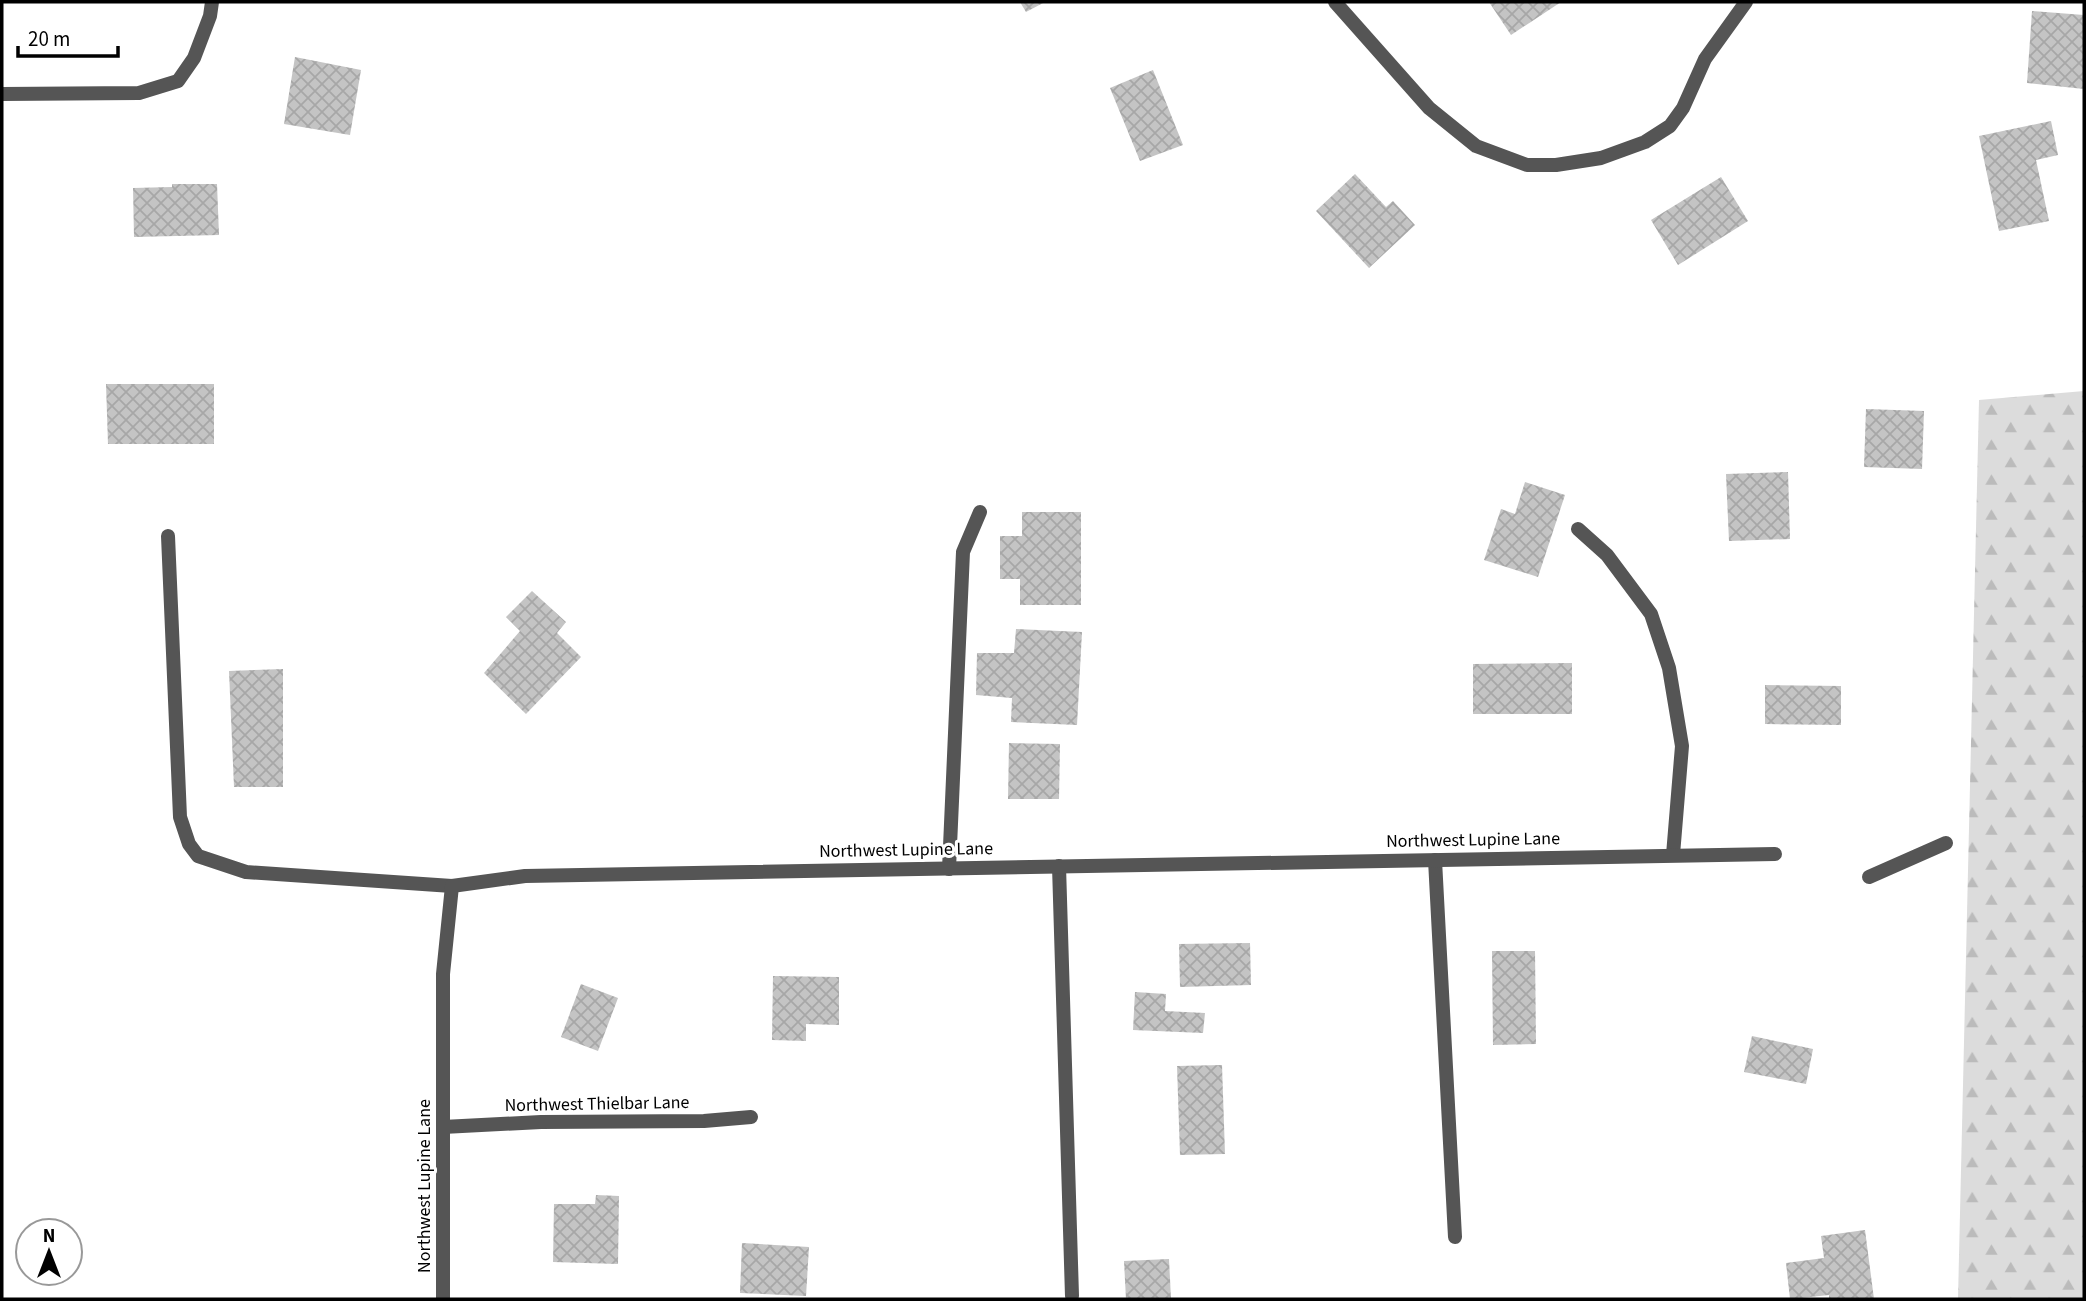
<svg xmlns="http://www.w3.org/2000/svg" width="2086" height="1301" font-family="'Source Sans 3',sans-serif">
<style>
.forest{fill:url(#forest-firs)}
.building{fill:url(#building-cross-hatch)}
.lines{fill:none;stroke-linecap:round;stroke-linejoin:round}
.lane{stroke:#555;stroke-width:14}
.street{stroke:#555;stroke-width:14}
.labels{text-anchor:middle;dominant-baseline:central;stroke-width:6;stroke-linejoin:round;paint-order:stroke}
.street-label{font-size:18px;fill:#000;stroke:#fff}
</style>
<defs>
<pattern id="forest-firs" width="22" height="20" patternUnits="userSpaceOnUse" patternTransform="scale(1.75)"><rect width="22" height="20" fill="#dcdcdc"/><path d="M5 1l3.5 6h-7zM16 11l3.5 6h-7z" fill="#bbb"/></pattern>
<pattern id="building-cross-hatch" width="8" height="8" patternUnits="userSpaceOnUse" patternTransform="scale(1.75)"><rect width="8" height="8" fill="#c4c4c4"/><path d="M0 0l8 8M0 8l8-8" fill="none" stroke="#a7a7a7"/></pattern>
</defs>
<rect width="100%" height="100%" fill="#fff"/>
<path class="forest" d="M2084,391V1299H1958L1979,400Z"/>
<g class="building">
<path d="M1020,2H1045L1026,12Z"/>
<path d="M1489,2H1561L1511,35Z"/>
<path d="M2032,11L2084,15V89L2027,83Z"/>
<path d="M295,57L361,70L350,135L284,124Z"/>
<path d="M1153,70L1183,145L1140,161L1110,88Z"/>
<path d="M2051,121L2058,155L2036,160L2049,221L1999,231L1979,136Z"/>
<path d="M1355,174L1386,207L1393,201L1415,225L1369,268L1316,211Z"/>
<path d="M1721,177L1748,221L1678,265L1651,220Z"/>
<path d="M172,184H217L219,235L134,237L133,188L172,187Z"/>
<path d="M106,384H214V444H108Z"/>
<path d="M1866,409L1924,411L1922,469L1864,467Z"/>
<path d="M1788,472L1790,539L1729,541L1726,474Z"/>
<path d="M1525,482L1565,495L1538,577L1484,560L1501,509L1515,514Z"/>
<path d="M1022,512H1081V605H1020V579H1000V536H1022Z"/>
<path d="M532,591L566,622L557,633L581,657L526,714L484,673L520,631L506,617Z"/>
<path d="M1016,629L1082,632L1077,725L1011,722L1012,698L976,695L977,653H1014Z"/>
<path d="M1572,663V714H1473V664Z"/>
<path d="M283,669V787H234L229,671Z"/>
<path d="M1765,685L1841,686V725L1765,724Z"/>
<path d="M1009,743L1060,744L1059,799H1008Z"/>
<path d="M1250,943L1251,985L1180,987L1179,944Z"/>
<path d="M1492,951H1535L1536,1044L1493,1045Z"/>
<path d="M773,976L839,977V1025L806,1024V1041L772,1040Z"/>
<path d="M581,984L618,998L598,1051L561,1037Z"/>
<path d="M1135,992L1166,994L1165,1011L1205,1013L1203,1033L1133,1030Z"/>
<path d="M1752,1036L1813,1049L1806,1084L1744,1072Z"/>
<path d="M1222,1065L1225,1154L1180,1155L1177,1066Z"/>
<path d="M596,1195L619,1196L618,1264L553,1262L554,1204H595Z"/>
<path d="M1865,1230L1874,1299H1829V1295L1790,1299L1786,1263L1824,1258L1821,1236Z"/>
<path d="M742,1243L809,1247L806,1296L740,1293Z"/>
<path d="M1169,1259L1171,1299H1126L1124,1261Z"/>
</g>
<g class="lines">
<g class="lane">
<path d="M1578,529L1607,555L1651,614L1669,668L1682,746L1673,855"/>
<path d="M168,536L180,817L189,844L198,856L246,872L452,886"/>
<path d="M1435,860L1455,1237"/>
<path d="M1059,866L1072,1296"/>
<path d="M949,869L963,552L980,512"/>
<path d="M1869,877L1946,843"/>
<path d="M443,1127L541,1122L704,1121L751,1117"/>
</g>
<g class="street">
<path d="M1335,2L1429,108L1476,146L1527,165H1556L1601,158L1645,142L1670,126L1683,108L1705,59L1746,2"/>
<path d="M2,94L139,93L178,81L194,58L210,16L212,2"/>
<path d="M443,1299V974L452,886L525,876L1775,854"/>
</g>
</g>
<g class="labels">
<g class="street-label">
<text transform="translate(1473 840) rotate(-1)">Northwest Lupine Lane</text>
<text transform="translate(906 850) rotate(-1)">Northwest Lupine Lane</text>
<text transform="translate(597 1104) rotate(-1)">Northwest Thielbar Lane</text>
<text transform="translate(424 1186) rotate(-90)">Northwest Lupine Lane</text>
</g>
</g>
<rect width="2086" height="1301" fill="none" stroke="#000000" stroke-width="7"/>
<g transform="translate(49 1252)"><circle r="33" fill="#ffffff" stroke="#999999" stroke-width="2"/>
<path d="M0-5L12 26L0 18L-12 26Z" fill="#000000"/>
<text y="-10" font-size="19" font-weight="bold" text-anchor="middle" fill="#000000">N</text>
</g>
<path d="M18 46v10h100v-10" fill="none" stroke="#000000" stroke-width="3.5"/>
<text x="28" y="46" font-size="21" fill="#000000" stroke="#ffffff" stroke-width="5" paint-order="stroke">20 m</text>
</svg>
